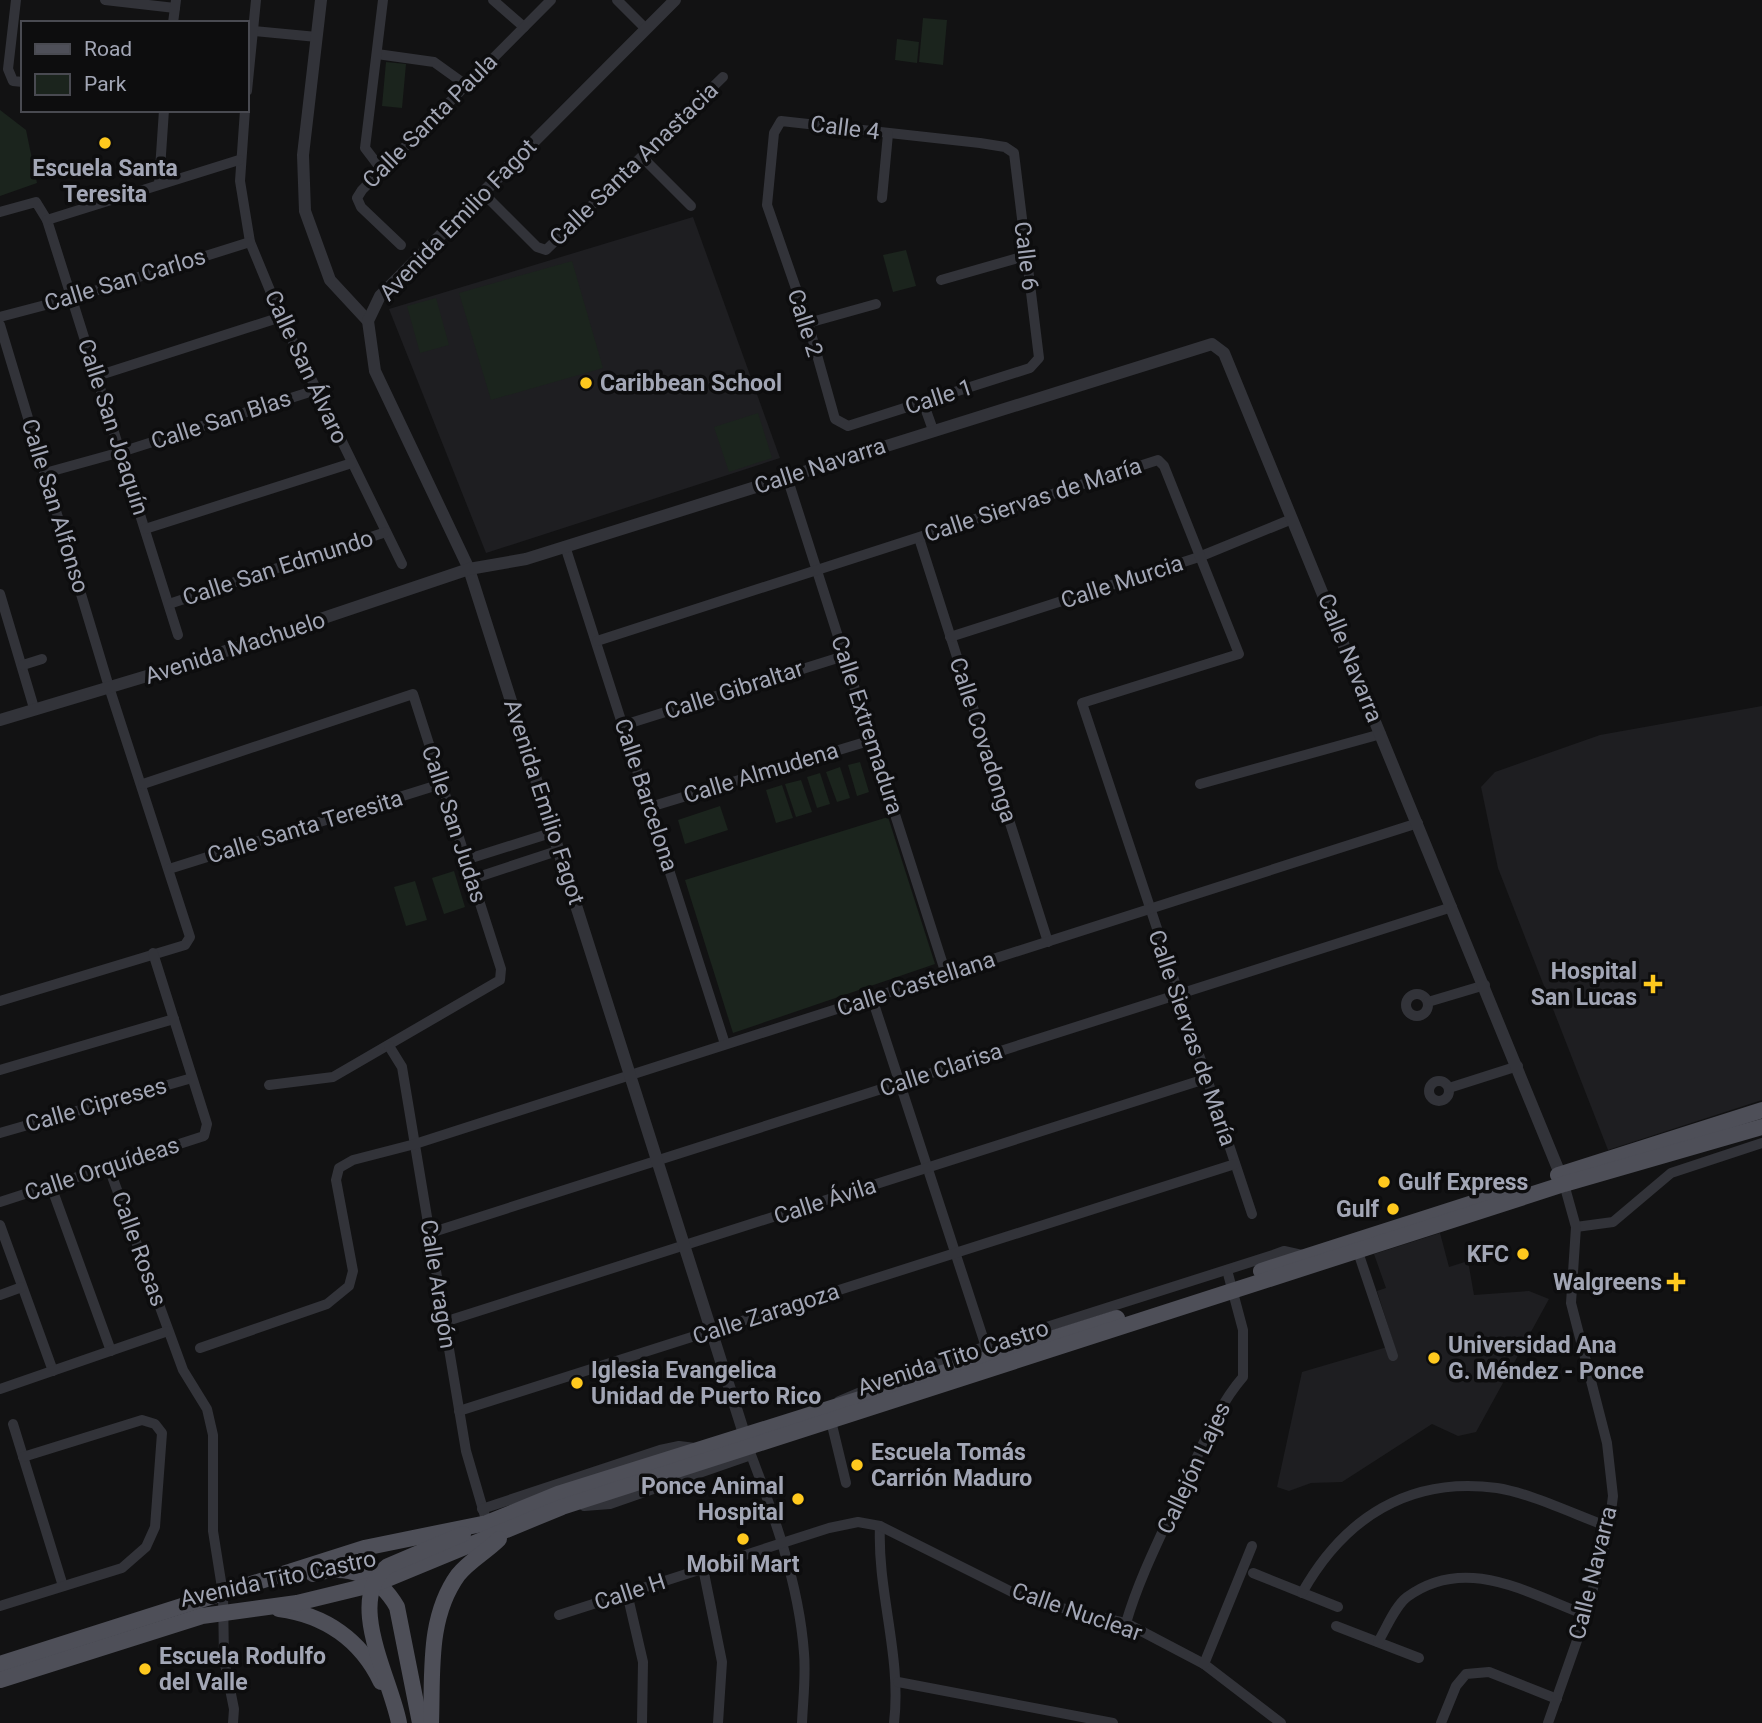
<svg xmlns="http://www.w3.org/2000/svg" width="1762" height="1723" font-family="Roboto,sans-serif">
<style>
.built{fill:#1e1e21}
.green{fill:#1b241d}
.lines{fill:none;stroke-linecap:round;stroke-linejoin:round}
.minor{stroke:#323339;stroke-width:10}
.tertiary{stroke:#323339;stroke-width:12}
.primary{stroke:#4e4f58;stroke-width:16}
.poi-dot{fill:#ffc91e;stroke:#0d0d0e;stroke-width:2.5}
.labels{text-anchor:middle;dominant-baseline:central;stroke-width:7;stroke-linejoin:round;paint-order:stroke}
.street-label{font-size:23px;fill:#a2a6b5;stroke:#0d0d0e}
.poi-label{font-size:23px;font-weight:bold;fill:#a2a6b5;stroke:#0d0d0e;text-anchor:start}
</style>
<rect width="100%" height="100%" fill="#121213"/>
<g class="built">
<path d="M693,217L780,458L486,553L389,309Z"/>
<path d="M1762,706V1100L1608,1150L1498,868L1481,787L1495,772L1600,735Z"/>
<path d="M1440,1233L1449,1267L1468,1261L1474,1295L1529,1291L1549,1299L1476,1432L1458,1436L1432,1424L1342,1482L1311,1483L1289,1491L1277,1487L1302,1372L1394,1345L1377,1291L1386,1288L1374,1254Z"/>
</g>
<g class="green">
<path d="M923,18L947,20L943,65L919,62Z"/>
<path d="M897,39L919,42L917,63L895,60Z"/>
<path d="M386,62L406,64L402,108L382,106Z"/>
<path d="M0,110L26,130L37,183L0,196Z"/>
<path d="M906,250L916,286L893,292L883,255Z"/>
<path d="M572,261L603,368L491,400L459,293Z"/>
<path d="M436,298L449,345L420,353L407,306Z"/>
<path d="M758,413L772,458L729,472L714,427Z"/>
<path d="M860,762L869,792L857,796L848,765Z"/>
<path d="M840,767L850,798L837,802L826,772Z"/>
<path d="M820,773L830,804L817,808L807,777Z"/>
<path d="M801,780L812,812L796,817L785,784Z"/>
<path d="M782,785L793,818L776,823L766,790Z"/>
<path d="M720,806L728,830L685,844L678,820Z"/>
<path d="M888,817L935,964L733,1033L685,880Z"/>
<path d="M454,871L465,907L444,914L432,878Z"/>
<path d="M415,881L427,920L406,926L394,887Z"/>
</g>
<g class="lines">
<g class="minor">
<path d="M16,0L8,69L13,81L23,82"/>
<path d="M105,0L175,8"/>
<path d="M493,0L524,27"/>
<path d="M617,0L646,29"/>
<path d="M173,23L176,0"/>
<path d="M253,31L317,37"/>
<path d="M377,54L434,62L466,85"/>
<path d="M247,91L256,0"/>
<path d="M245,110L240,181L250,242L281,317L402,564"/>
<path d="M781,121L980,143L1005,147L1014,153L1039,358L1030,368L848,426L835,419L808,323L767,205L774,133Z"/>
<path d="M642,157L691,206"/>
<path d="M381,169L365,148L383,0"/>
<path d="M159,184L164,110"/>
<path d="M483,193L537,247L546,250L723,77"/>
<path d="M882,198L888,134"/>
<path d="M0,212L36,202L47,220L178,635"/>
<path d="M47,220L239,160"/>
<path d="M401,245L361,207L357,198L362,190L551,0"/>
<path d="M941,280L1025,256"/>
<path d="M0,317L72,298L250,242"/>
<path d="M808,323L876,304"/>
<path d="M0,325L109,687L190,937L185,945L0,1001"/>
<path d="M97,376L281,317"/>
<path d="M923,402L933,430"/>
<path d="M45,473L121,452L316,390"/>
<path d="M787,477L946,974"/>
<path d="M145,529L352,463"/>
<path d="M919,538L1048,942"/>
<path d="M565,546L725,1044"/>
<path d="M0,594L34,708"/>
<path d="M169,604L386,532"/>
<path d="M950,637L1199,557L1292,519"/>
<path d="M597,641L1158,460L1164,466L1239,654L1082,703L1252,1214"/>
<path d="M23,665L42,659"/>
<path d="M624,725L844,656"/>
<path d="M143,784L413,694L501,969L500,980L333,1077L269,1085"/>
<path d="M1200,784L1381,734"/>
<path d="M650,807L872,740"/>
<path d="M465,860L554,832"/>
<path d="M169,869L441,784"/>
<path d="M472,879L560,850"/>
<circle cx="1417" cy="1005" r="11"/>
<path d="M872,998L988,1353"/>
<path d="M1428,1002L1485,985"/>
<path d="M389,1046L402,1067L466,1451L487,1523"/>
<path d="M0,1070L174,1019"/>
<circle cx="1439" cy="1091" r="10"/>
<path d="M1449,1088L1518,1066"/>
<path d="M0,1133L192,1078"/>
<path d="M109,1168L183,1370L207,1409L213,1435V1531L223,1594L224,1659L234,1709L233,1723"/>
<path d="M51,1186L111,1351"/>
<path d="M0,1202L204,1136L207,1124L153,953"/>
<path d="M0,1225L53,1371"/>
<path d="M1576,1227L1613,1222L1671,1173L1762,1143"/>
<path d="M430,1233L1452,907"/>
<path d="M1358,1252L1393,1356"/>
<path d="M0,1295L22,1287"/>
<path d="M444,1322L1205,1079"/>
<path d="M200,1348L327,1304L349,1286L353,1271L336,1180L339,1168L353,1160L415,1144L1418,823"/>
<path d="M0,1389L168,1331"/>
<path d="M839,1401L915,1369L1273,1255L1284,1251L1302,1255"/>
<path d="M459,1411L1235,1164"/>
<path d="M831,1421L846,1483"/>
<path d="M13,1424L63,1586"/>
<path d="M748,1447C773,1512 799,1583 804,1653C806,1676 803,1700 802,1723"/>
<path d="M584,1506L610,1504L751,1455"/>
<path d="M482,1509L660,1450L679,1446L695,1448"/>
<path d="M880,1526C877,1592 902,1656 894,1723"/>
<path d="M703,1568L722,1662L718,1723"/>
<path d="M1253,1573L1338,1607"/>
<path d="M627,1593L643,1662L642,1723"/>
<path d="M1302,1593C1344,1518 1409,1476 1497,1488C1530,1493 1576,1515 1609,1527"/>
<path d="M0,1606L122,1568L146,1547L155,1527L162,1433L155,1424L142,1420L23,1457"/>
<path d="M559,1615L829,1528L858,1522L880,1526L1028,1600L1126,1623L1204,1664L1281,1723"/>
<path d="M1126,1623C1140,1575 1164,1530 1184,1485C1202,1448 1216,1408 1243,1377V1330L1227,1270"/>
<path d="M1336,1626L1419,1658"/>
<path d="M1378,1642C1386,1629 1395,1606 1407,1597C1466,1554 1527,1593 1586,1615"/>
<path d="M1204,1664L1252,1546"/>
<path d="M898,1682L1113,1723"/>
<path d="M1441,1723L1456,1686L1466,1674L1489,1672L1557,1699"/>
<path d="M1548,1723L1586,1615L1609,1527L1613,1496L1607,1443L1571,1303L1576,1227L1564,1184"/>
</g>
<g class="tertiary">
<path d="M321,0L303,155L305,211L330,280L368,321"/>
<path d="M675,0L380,296L368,321L375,371L469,569L747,1443"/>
<path d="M0,720L187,664L469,569L526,559L1212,344L1224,353L1563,1181"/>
</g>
<g class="primary">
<path d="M1558,1175L1762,1110"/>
<path d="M1261,1271L1516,1189"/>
<path d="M313,1574C347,1563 379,1575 397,1607L420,1723"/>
<path d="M279,1609C325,1615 361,1640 381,1682"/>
<path d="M0,1664L364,1548L487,1523L558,1494L1117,1318"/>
<path d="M0,1680L202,1616L297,1603L375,1584L562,1507L1564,1184L1762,1127"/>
<path d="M399,1723C391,1679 344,1599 388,1566L463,1534"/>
<path d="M431,1723C433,1673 427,1618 458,1575C469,1561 486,1552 499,1539"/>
</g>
</g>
<g class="poi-dot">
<circle cx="105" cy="143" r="7"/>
<circle cx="586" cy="383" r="7"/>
<path d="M1649.5 973.5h7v7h7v7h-7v7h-7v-7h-7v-7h7z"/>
<circle cx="1384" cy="1182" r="7"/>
<circle cx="1393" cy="1209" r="7"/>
<circle cx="1523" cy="1254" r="7"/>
<path d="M1672.5 1271.5h7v7h7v7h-7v7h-7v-7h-7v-7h7z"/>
<circle cx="1434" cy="1358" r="7"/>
<circle cx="577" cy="1383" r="7"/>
<circle cx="857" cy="1465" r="7"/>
<circle cx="798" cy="1499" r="7"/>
<circle cx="743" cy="1539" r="7"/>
<circle cx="145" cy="1669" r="7"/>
</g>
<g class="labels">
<g class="street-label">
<text transform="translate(430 121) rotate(-45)">Calle Santa Paula</text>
<text transform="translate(845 128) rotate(7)">Calle 4</text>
<text transform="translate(634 164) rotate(-44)">Calle Santa Anastacia</text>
<text transform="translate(458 220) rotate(-46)">Avenida Emilio Fagot</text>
<text transform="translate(1026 256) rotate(83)">Calle 6</text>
<text transform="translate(125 280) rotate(-17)">Calle San Carlos</text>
<text transform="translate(805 323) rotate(72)">Calle 2</text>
<text transform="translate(306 367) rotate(65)">Calle San Álvaro</text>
<text transform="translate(939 397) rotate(-18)">Calle 1</text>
<text transform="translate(221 420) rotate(-18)">Calle San Blas</text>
<text transform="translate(113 427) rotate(72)">Calle San Joaquín</text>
<text transform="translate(820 466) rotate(-18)">Calle Navarra</text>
<text transform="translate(1033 500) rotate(-18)">Calle Siervas de María</text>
<text transform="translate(55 506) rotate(73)">Calle San Alfonso</text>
<text transform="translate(278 568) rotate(-18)">Calle San Edmundo</text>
<text transform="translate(1122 582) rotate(-18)">Calle Murcia</text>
<text transform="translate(235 648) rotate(-18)">Avenida Machuelo</text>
<text transform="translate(1350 658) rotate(68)">Calle Navarra</text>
<text transform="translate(734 690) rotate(-18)">Calle Gibraltar</text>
<text transform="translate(867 725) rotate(72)">Calle Extremadura</text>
<text transform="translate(983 740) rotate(72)">Calle Covadonga</text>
<text transform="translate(761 773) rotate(-17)">Calle Almudena</text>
<text transform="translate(646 795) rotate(72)">Calle Barcelona</text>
<text transform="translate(544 802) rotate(72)">Avenida Emilio Fagot</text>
<text transform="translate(454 824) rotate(72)">Calle San Judas</text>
<text transform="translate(305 827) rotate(-17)">Calle Santa Teresita</text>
<text transform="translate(916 984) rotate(-18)">Calle Castellana</text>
<text transform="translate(1192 1038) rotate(71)">Calle Siervas de María</text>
<text transform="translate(941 1070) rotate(-18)">Calle Clarisa</text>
<text transform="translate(96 1105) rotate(-16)">Calle Cipreses</text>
<text transform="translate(102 1169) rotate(-18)">Calle Orquídeas</text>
<text transform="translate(825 1201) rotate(-18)">Calle Ávila</text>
<text transform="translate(139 1249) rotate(70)">Calle Rosas</text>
<text transform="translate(438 1284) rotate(81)">Calle Aragón</text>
<text transform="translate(766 1314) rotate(-18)">Calle Zaragoza</text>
<text transform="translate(953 1358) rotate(-18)">Avenida Tito Castro</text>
<text transform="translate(1194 1468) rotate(-65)">Callejón Lajes</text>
<text transform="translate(1593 1573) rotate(-76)">Calle Navarra</text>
<text transform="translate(278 1579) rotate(-12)">Avenida Tito Castro</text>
<text transform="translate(630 1592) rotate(-18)">Calle H</text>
<text transform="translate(1077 1612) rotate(19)">Calle Nuclear</text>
</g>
<g class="poi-label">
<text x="105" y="168" text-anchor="middle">Escuela Santa<tspan x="105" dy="26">Teresita</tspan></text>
<text x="600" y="383">Caribbean School</text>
<text x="1637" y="971" text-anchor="end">Hospital<tspan x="1637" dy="26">San Lucas</tspan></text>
<text x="1398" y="1182">Gulf Express</text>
<text x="1379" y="1209" text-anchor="end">Gulf</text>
<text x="1509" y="1254" text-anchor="end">KFC</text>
<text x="1662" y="1282" text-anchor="end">Walgreens</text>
<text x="1448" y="1345">Universidad Ana<tspan x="1448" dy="26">G. Méndez - Ponce</tspan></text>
<text x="591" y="1370">Iglesia Evangelica<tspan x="591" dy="26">Unidad de Puerto Rico</tspan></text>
<text x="871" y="1452">Escuela Tomás<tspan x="871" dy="26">Carrión Maduro</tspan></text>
<text x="784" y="1486" text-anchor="end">Ponce Animal<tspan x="784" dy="26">Hospital</tspan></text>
<text x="743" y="1564" text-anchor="middle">Mobil Mart</text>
<text x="159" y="1656">Escuela Rodulfo<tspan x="159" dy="26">del Valle</tspan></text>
</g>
</g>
<rect x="21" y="21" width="228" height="91" fill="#0d0d0e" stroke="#494a51" stroke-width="2"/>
<rect x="35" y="44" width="35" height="10" fill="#4e4f58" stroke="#494a51" stroke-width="2"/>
<text x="84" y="56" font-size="21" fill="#a2a6b5">Road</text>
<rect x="35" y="74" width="35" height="21" fill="#1b241d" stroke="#494a51" stroke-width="2"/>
<text x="84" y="91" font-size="21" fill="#a2a6b5">Park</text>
</svg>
